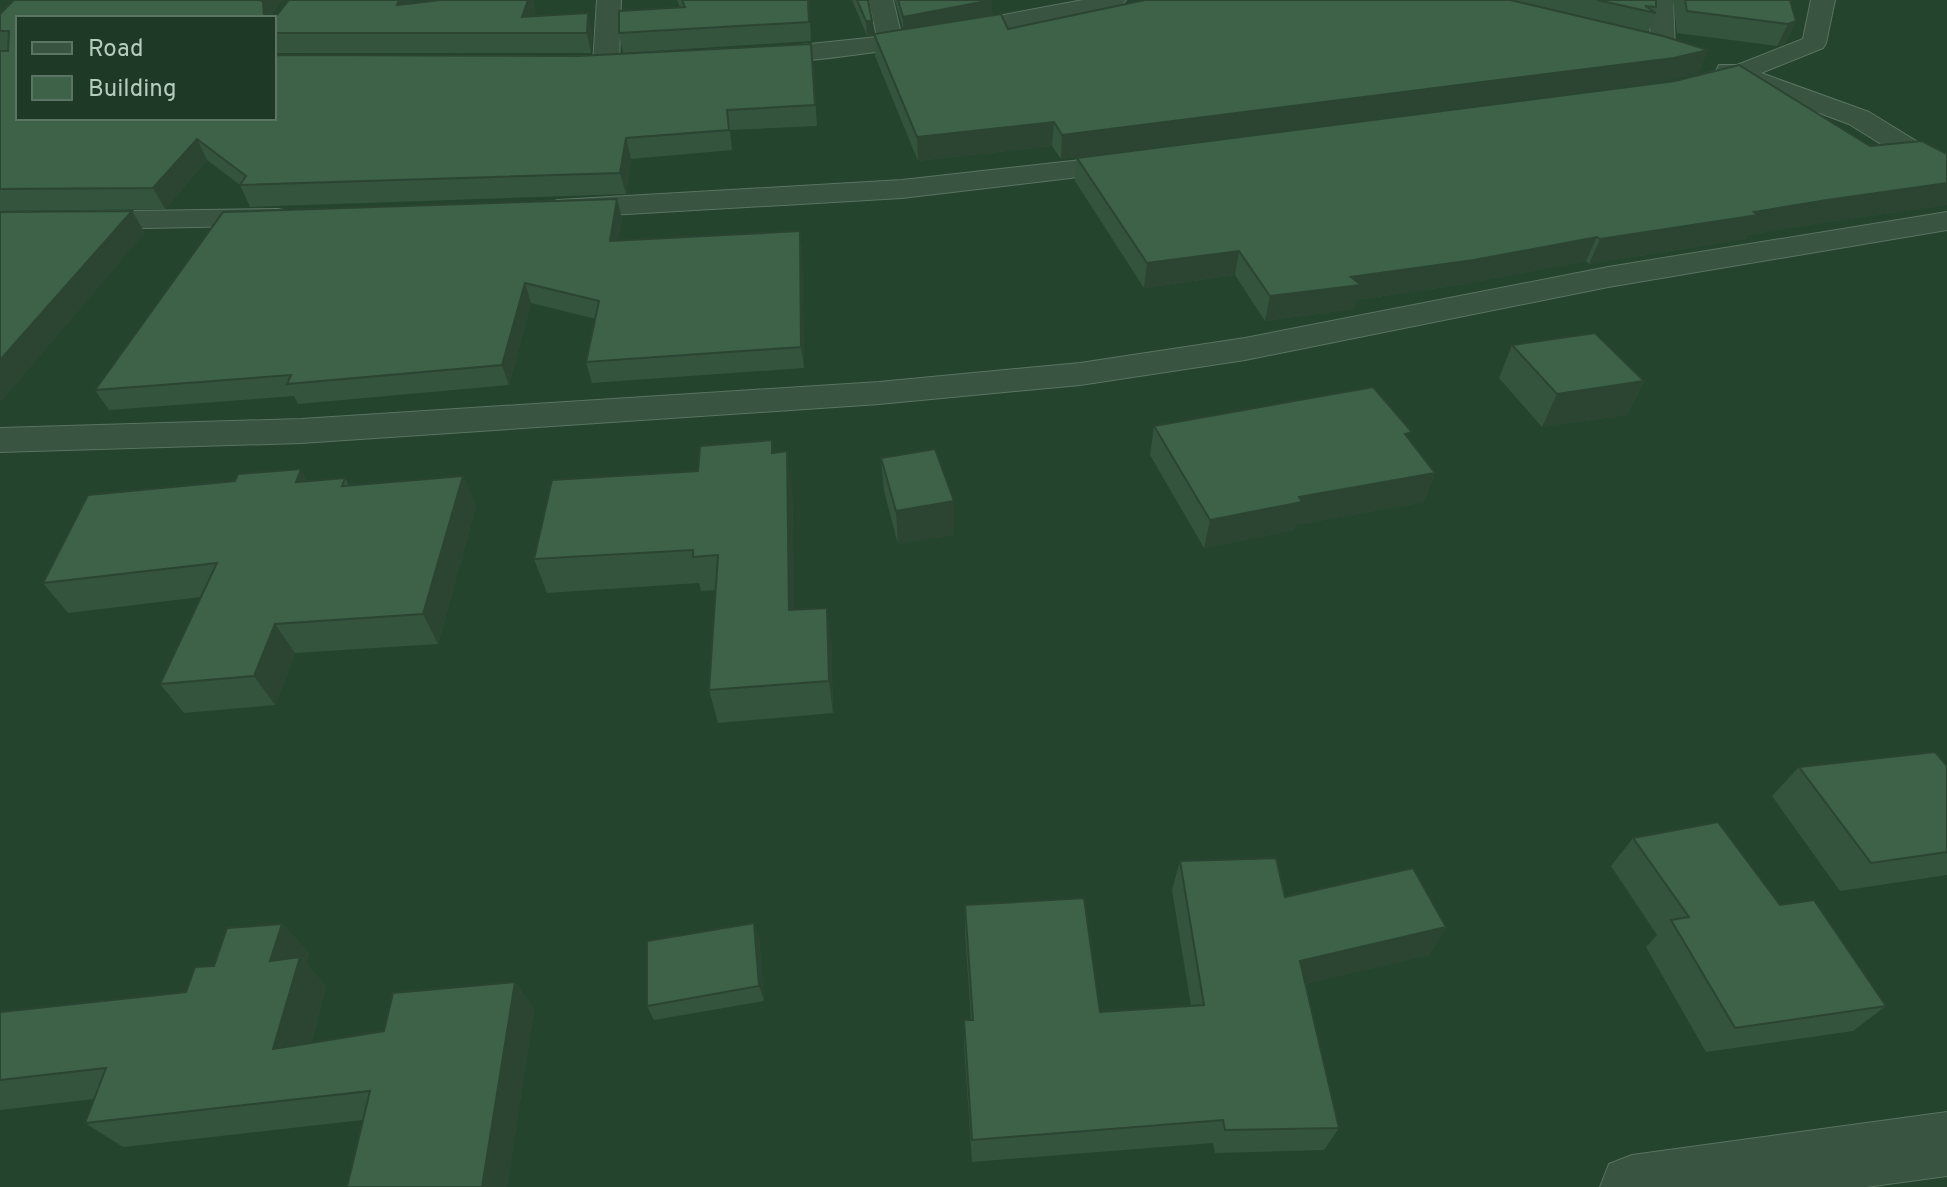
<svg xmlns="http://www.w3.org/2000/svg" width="1947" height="1187" font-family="Overpass,sans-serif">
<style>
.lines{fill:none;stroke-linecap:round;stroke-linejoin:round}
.minor-casing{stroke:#5a7462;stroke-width:2}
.minor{fill:#395441;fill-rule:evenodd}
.wall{fill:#34543e}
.shaded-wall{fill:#2b4532}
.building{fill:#3d6248;stroke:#2b4532;stroke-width:2}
</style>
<rect width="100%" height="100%" fill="#24442e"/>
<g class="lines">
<g class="minor-casing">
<g id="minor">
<path d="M597,0H621L619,64L606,72L593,64Z"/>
<path d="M869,0H893L901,34L1083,0H1126L1122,5C1000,35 877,55 752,66L739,58L752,50L877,37Z"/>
<path d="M1649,0H1673L1675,49L1672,54H1654L1651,49Z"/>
<path d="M1811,0H1835L1826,43L1823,48L1761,73L1869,112L1947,160V182L1937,179L1849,124L1736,82L1691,94L1678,86L1682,80L1716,71L1719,65H1737L1803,39Z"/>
<path d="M1135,154L1145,157L1149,163L1145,169L902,198L558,218L547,215L543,209L547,203L558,200L902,180Z"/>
<path d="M278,209L289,211L293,218L289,225L0,231V213Z"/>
<path d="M1947,212V230L1608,287L1245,360L1080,385L879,404L301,443L0,452V428L301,419L879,382L1080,363L1245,338L1608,267Z"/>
<path d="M1947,1112V1176L1866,1187H1600L1609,1164L1632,1155Z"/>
</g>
</g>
<use href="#minor" class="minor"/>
</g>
<g class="wall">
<path d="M14,0H282L269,16L277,15L289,0H412L411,3L441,0H533L535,9L533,16L592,32L591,53H274V18L18,118L813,63L817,126L730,130L732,150L631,159L626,194L250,207L240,185L207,160L165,209L0,211V51H8V50H0V14Z"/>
<path d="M677,0H809L811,41L623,53L619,33L680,7Z"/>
<path d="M852,0H868L873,35L867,36Z"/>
<path d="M895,0H992V14L969,19L1008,29L1145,0H1656V7L1654,12L1656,13L1648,32L1708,50L1698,73L1664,81L1061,159L1052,146L918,161L875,56L874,34L903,29Z"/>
<path d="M1673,0H1790L1796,21L1785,43L1777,46L1677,33Z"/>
<path d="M1870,146L1947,154V205L1813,224L1747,235L1745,239L1589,264L1586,261L1465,284L1356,300L1354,309L1265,321L1235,275L1144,288L1075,181L1077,158Z"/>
<path d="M617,199L622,219L618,240L800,231L802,251L804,368L592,383L586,362L596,319L531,303L509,385L298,404L294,396L109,410L95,390Z"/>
<path d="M1512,345L1644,381L1627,415L1542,427L1499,378Z"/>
<path d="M1154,426L1410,440L1435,473L1424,502L1296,525L1294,530L1204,548L1150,455Z"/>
<path d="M774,453L792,485L794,610L831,641L833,713L718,723L709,690L715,590L701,591L699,583L547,593L534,559L698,471Z"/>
<path d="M881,458L954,501V535L898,544L884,491Z"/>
<path d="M463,476L476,506L438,644L295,653L275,705L184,713L160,684L201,597L68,613L43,583L308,481L345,478L349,486Z"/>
<path d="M1947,766V875L1840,891L1772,796L1799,767Z"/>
<path d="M1633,838L1780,905L1886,1006L1853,1031L1706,1052L1646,947L1657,935L1611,866Z"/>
<path d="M1180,861L1285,897L1446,927L1429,955L1305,984L1339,1128L1324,1150L1215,1153L1213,1143L972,1162L964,1046V1020H971L965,933V905L1100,1012L1191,1006L1172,890Z"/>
<path d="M754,923L759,938L764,1001L654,1020L647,1006Z"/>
<path d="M282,924L309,953L306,964L326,986L311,1043L384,1031L515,982L534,1009L507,1187H347L363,1120L123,1147L85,1123L94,1099L0,1110V1012L186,992Z"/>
</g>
<g class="shaded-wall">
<path d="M258,0H282L269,15L270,18H264Z"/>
<path d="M399,0H412L404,24L397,5Z"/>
<path d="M528,0H533L535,9L529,33L522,17Z"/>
<path d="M992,0V14L903,32V17Z"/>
<path d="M588,13L592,32L591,53L587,33Z"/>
<path d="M866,21H872L873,35L867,36Z"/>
<path d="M1796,21L1785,43L1777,46L1788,24Z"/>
<path d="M1708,50L1698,73L1664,81L1061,159L1062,135Z"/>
<path d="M1054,122L1052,146L918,161L917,137Z"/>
<path d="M626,138L631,159L626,194L620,173Z"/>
<path d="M197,139L207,160L165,209L153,188Z"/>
<path d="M1947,183V205L1813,224L1747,235L1745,239L1589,264L1600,239L1827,200Z"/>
<path d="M617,199L622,219L615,260L610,241Z"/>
<path d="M132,211L145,233L0,403V360Z"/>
<path d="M800,231L802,251L804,368L801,347Z"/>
<path d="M1597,237L1586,261L1465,284L1356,300L1354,309L1265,321L1270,296L1351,277Z"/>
<path d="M1239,251L1235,275L1144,288L1147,263Z"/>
<path d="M525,283L531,303L509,385L502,365Z"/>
<path d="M1644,381L1627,415L1542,427L1557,394Z"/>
<path d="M787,451L792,485L795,644L789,610Z"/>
<path d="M301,469L318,499L296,482Z"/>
<path d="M1435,473L1424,502L1296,525L1294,530L1204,548L1210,520L1299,497Z"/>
<path d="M463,476L476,506L438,644L423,614Z"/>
<path d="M954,501V535L898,544L896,511Z"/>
<path d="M827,608L831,641L833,713L829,681Z"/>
<path d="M275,624L295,653L275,705L254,676Z"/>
<path d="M754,923L759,938L764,1001L759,986Z"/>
<path d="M282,924L309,953L306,964L326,986L302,1075L273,1049L270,961Z"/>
<path d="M1446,927L1429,955L1288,988L1300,961Z"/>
<path d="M515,982L534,1009L507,1187H482Z"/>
</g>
<g class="building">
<path d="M14,0H260L263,2L264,17L277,15L289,0H399L397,5L441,0H528L522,17L588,13L587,33H274V18H18V118H274V55L578,56L811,44L815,105L727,110L729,130L626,138L620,173L240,185L246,176L197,139L153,188L0,189V51H8L9,31H0V14Z"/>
<path d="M682,0H808L809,22L619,33V11L685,7Z"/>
<path d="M857,0H868L872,21H866Z"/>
<path d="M898,0H992L903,17Z"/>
<path d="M1145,0H1510L1663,36L1708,50L1674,58L1062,135L1054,122L917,137L874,34L1001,14L1008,29Z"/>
<path d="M1597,0H1656V7L1645,6L1656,13Z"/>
<path d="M1685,0H1790L1796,21L1788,24L1687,11Z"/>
<path d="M1739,65L1870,146L1922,141L1947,154V183L1827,200L1754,212L1758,215L1600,239L1597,237L1474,260L1351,277L1361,285L1270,296L1239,251L1147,263L1077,158L1675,81Z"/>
<path d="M617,199L610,241L800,231L801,347L586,362L599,301L525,283L502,365L287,384L291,375L95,390L223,212Z"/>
<path d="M132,211L0,360V212Z"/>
<path d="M1595,333L1644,381L1557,394L1512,345Z"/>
<path d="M1373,387L1412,432L1405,434L1435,473L1299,497L1302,502L1210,520L1154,426Z"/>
<path d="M772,440V453L787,451L789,610L827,608L829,681L709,690L718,555L693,557V550L534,559L552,480L698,471L700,446Z"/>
<path d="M935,449L954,501L896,511L881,458Z"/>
<path d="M301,469L296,482L345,478L342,486L463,476L423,614L275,624L254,676L160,684L217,563L43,583L88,495L235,481L238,474Z"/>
<path d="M1935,752L1947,766V852L1871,863L1799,767Z"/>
<path d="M1718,822L1780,905L1814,900L1886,1006L1735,1028L1671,920L1689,917L1633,838Z"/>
<path d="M1276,858L1285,897L1413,868L1446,927L1300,961L1339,1128L1225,1130L1223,1120L972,1140L964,1020H973L965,905L1084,898L1100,1012L1204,1005L1180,861Z"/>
<path d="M754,923L759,986L647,1006V941Z"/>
<path d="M282,924L270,961L300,957L273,1049L384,1031L393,993L515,982L482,1187H347L370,1091L85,1123L106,1068L0,1080V1012L186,992L195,967L214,966L227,928Z"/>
</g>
<rect x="16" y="16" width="260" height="104" fill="#1e3926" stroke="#5b7463" stroke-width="2"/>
<rect x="32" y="42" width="40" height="12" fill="#395441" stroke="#5b7463" stroke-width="2"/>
<text x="88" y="56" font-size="24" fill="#b6cdbe">Road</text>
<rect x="32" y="76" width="40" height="24" fill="#3d6248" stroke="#5b7463" stroke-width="2"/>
<text x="88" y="96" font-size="24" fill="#b6cdbe">Building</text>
</svg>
